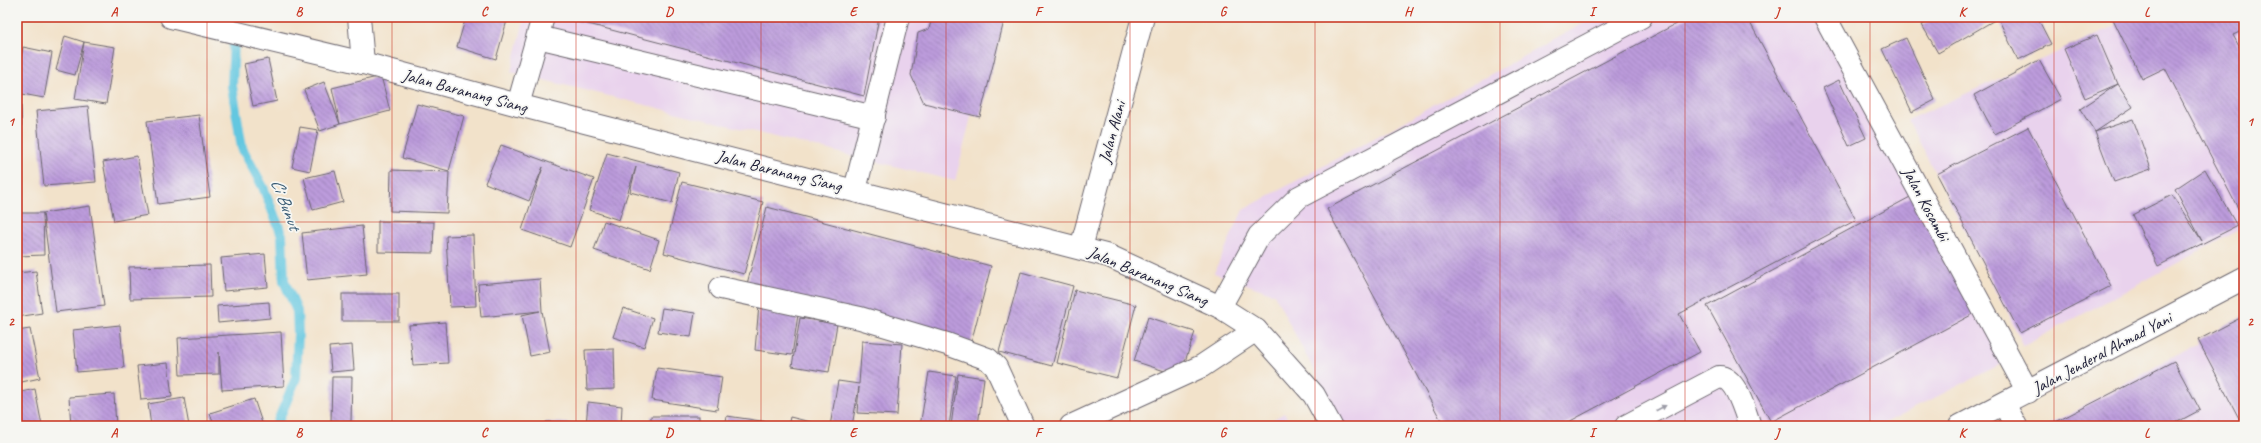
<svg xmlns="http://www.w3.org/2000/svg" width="2261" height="443" font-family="Caveat,sans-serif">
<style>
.built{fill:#e9d2ed}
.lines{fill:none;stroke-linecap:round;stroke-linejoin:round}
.stream{stroke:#63c7e0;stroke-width:10}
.building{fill:url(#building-back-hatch)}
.minor-casing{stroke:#6b656d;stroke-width:24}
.major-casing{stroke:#6b656d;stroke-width:24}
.minor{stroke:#fff;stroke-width:22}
.major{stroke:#fff;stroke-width:22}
.oneway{fill:#9c9ca7}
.grid{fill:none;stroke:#c8321e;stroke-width:1;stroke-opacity:0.55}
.labels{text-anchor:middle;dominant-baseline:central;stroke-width:3.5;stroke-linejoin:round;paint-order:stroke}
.street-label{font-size:17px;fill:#22223b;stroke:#f6f6f2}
.water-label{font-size:18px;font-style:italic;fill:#395c75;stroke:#f6f6f2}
.neatline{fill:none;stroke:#c8321e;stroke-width:1.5}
.grid-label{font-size:13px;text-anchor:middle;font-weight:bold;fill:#c8321e}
</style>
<defs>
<pattern id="building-back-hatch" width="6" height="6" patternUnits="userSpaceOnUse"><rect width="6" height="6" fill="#bc9bdc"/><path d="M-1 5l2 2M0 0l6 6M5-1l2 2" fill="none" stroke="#987eb4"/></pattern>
</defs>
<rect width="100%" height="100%" fill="#f6f6f2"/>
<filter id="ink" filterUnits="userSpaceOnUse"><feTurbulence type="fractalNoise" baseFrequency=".025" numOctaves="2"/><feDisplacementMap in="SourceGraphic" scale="8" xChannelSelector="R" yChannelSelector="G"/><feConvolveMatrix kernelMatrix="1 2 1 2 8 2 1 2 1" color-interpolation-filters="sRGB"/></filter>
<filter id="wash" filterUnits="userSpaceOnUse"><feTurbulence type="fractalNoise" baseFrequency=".012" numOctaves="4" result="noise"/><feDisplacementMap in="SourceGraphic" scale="16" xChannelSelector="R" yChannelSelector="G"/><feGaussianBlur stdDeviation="0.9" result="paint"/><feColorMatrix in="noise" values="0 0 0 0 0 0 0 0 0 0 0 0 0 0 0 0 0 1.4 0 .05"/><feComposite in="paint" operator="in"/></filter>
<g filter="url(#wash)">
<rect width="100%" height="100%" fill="#f2e2ca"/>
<g class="built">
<path d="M525,17H996L955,181L511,72Z"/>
<path d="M1595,17H1830L2013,358L1879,426H1343L1274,294L1214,273L1243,210Z"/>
<path d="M2244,17V227L2024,346L1908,120L2117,25Z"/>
<path d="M2244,319V426H2046Z"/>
<path d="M1284,413L1292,426H1262Z"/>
</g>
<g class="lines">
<path class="stream" d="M235,17L232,86L242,148L263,187L282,235L284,281L297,311L298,333L296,378L276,426"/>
</g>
<g id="blocks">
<g class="building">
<path d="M466,17H508L496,59L457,47Z"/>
<path d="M573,17H879L864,96L573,20Z"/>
<path d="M932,17H1005L980,117L924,103L911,75L918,33L929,29Z"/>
<path d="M1689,17H1747L1856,220L1679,314L1700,352L1561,426H1444L1327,209Z"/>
<path d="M1936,17H1997L1998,18L1938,53L1922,25Z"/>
<path d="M2001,17H2037L2051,44L2018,60L1998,18Z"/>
<path d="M2112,17H2244V30L2233,35L2244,56V220L2165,68L2142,79Z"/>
<path d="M2097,35L2118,84L2133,107L2095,132L2080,109L2118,84L2085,98L2064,49Z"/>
<path d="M65,36L84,42L75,75L56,70Z"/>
<path d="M1906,38L1935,100L1912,112L1882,49Z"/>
<path d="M84,42L115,47L106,104L75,99Z"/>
<path d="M23,47L52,53L44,98L17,93V79Z"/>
<path d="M268,59L277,101L253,106L244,64Z"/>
<path d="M2039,60L2061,99L1995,134L1974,95Z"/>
<path d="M381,76L390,111L340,124L332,88Z"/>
<path d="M1839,80L1866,138L1849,146L1823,88Z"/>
<path d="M324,82L340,124L320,131L304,90Z"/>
<path d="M417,104L464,116L449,171L402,158Z"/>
<path d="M17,106H21L22,151H17Z"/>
<path d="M88,106L96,182L44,186L36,111Z"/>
<path d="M199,115L210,197L158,204L147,121Z"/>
<path d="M2133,119L2151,169L2114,182L2095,132Z"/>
<path d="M300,127L318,130L310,171L292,167Z"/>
<path d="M2028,127L2111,286L2020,333L1937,174Z"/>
<path d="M501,145L594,179L570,247L522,230L543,167L529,201L485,183Z"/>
<path d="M607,153L679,172L672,203L630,192L636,167L619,220L589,210Z"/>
<path d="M137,156L148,215L114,221L103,162Z"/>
<path d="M2205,169L2237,226L2158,266L2133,215L2172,195L2202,241L2175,189Z"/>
<path d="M391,170L449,172L447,213L390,211Z"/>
<path d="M335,171L343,202L313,210L304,178Z"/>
<path d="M682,182L763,202L744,274L664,253Z"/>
<path d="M1912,196L1975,313L1771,422L1707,306Z"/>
<path d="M90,206L104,306L56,312L43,213L44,255L18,256L17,213H43Z"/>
<path d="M767,207L991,266L971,343L747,284Z"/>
<path d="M378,221L434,222L433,253L378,252Z"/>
<path d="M604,221L659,240L650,269L594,250Z"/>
<path d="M362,226L367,274L307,280L302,233Z"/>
<path d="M473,235L476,306L450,307L446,236Z"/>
<path d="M265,254L268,287L224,291L221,258Z"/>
<path d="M210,265L211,297L130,299L129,267Z"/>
<path d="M36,271L42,313L17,317V273Z"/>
<path d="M1021,272L1073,286L1052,366L999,352Z"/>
<path d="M540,279L542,311L550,352L530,356L522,315L540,311L481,317L478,284Z"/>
<path d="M1075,290L1136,305L1117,378L1057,363Z"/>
<rect x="342" y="294" width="57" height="27"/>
<path d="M269,302L270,318L218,323L217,306Z"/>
<path d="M759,305L799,308L792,355L755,350Z"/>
<path d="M623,308L653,318L644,347L613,337Z"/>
<path d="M662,308L695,313L691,337L658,332Z"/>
<path d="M2244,316V426H2243L2198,340Z"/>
<path d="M1148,317L1195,332L1180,376L1134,361Z"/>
<path d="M800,318L837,324L829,372L792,366Z"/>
<path d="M445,322L448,363L413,365L409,325Z"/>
<path d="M120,325L124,368L77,372L73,330Z"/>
<path d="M30,329L40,378L17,383V331Z"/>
<path d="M281,332L284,386L222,390L219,352V374L180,375L178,338Z"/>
<path d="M862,341L902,344L897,415L857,413L859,387L852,426H830L838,381L859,384Z"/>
<path d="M352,345L354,370L331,372L329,347Z"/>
<path d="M614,349L615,389L587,390L585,350Z"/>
<path d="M2174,361L2200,410L2170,426H2048Z"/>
<path d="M168,363L172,397L141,400L137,366Z"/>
<path d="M657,368L722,377L717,410L652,400Z"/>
<path d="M929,372L956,376L949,426H920Z"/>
<path d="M958,374L984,378L978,426H951Z"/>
<path d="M332,377H352L351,422H331Z"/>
<path d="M35,389L42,426H17V393Z"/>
<path d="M114,394L116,426H71L69,397Z"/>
<path d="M184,398L189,426H151L148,404Z"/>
<path d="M254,399L263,426H214L210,413Z"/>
<path d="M588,402L622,406L621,426H586Z"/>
<rect x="651" y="416" width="48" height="10"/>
<path d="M727,416L768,422L767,426H725Z"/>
<path d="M790,417L823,425V426H788Z"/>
<path d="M2199,421L2202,426H2190Z"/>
<path d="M546,422L585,424V426H545Z"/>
</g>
</g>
</g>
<g filter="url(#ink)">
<use href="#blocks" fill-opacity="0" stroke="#6b656d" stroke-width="1"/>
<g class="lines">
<g class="minor-casing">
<g id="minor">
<path d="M171,17L363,63L518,105L1109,256L1220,307L1256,330L1314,395L1331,426"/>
<path d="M359,17L363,63"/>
<path d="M1825,17L2028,392"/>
<path d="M538,37L874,117"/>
<path d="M518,105L543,17"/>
<path d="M855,190L898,17"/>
<path d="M1081,248L1143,17"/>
<path d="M721,288L860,318L947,344L988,359L996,367L1023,426"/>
<path d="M1220,307L1259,236L1299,197L1641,17"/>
<path d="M2004,404L2016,426"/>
<path d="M1071,426L1202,366L1256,330"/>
<path d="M1626,426L1719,377C1736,377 1745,412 1750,426"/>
</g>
</g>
<g class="major-casing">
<path id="major" d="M1960,426L2244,278"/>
</g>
<use href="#minor" class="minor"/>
<use href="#major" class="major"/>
</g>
<defs><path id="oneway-solid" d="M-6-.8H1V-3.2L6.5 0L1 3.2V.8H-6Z"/></defs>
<use class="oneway" href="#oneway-solid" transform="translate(1661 408) rotate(-28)"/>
</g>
<path class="grid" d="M207,17V426M392,17V426M576,17V426M761,17V426M946,17V426M1130,17V426M1315,17V426M1500,17V426M1685,17V426M1870,17V426M2054,17V426M17,222H2244"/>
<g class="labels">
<g class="street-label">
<text transform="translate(465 91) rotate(15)">Jalan Baranang Siang</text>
<text transform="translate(1112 132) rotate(-75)">Jalan Alani</text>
<text transform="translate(779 171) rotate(14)">Jalan Baranang Siang</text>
<text transform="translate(1926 204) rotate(62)">Jalan Kosambi</text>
<text transform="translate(1148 276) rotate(23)">Jalan Baranang Siang</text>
<text transform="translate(2102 353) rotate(-28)">Jalan Jenderal Ahmad Yani</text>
</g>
<g class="water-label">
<text transform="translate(286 204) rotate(69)">Ci Bunut</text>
</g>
</g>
<rect width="2261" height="443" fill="none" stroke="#f6f6f2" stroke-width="44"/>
<rect x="22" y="22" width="2217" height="399" class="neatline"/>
<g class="grid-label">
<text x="114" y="16">A</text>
<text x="299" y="16">B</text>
<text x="484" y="16">C</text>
<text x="669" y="16">D</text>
<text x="853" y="16">E</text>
<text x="1038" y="16">F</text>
<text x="1223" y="16">G</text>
<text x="1408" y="16">H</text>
<text x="1592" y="16">I</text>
<text x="1777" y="16">J</text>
<text x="1962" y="16">K</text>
<text x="2147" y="16">L</text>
<text x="11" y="126">1</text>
<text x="2250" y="126">1</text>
<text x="11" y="326">2</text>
<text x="2250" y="326">2</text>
<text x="114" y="437">A</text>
<text x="299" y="437">B</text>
<text x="484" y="437">C</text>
<text x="669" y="437">D</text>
<text x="853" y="437">E</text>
<text x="1038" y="437">F</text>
<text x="1223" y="437">G</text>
<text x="1408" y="437">H</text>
<text x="1592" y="437">I</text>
<text x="1777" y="437">J</text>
<text x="1962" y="437">K</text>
<text x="2147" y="437">L</text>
</g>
</svg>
